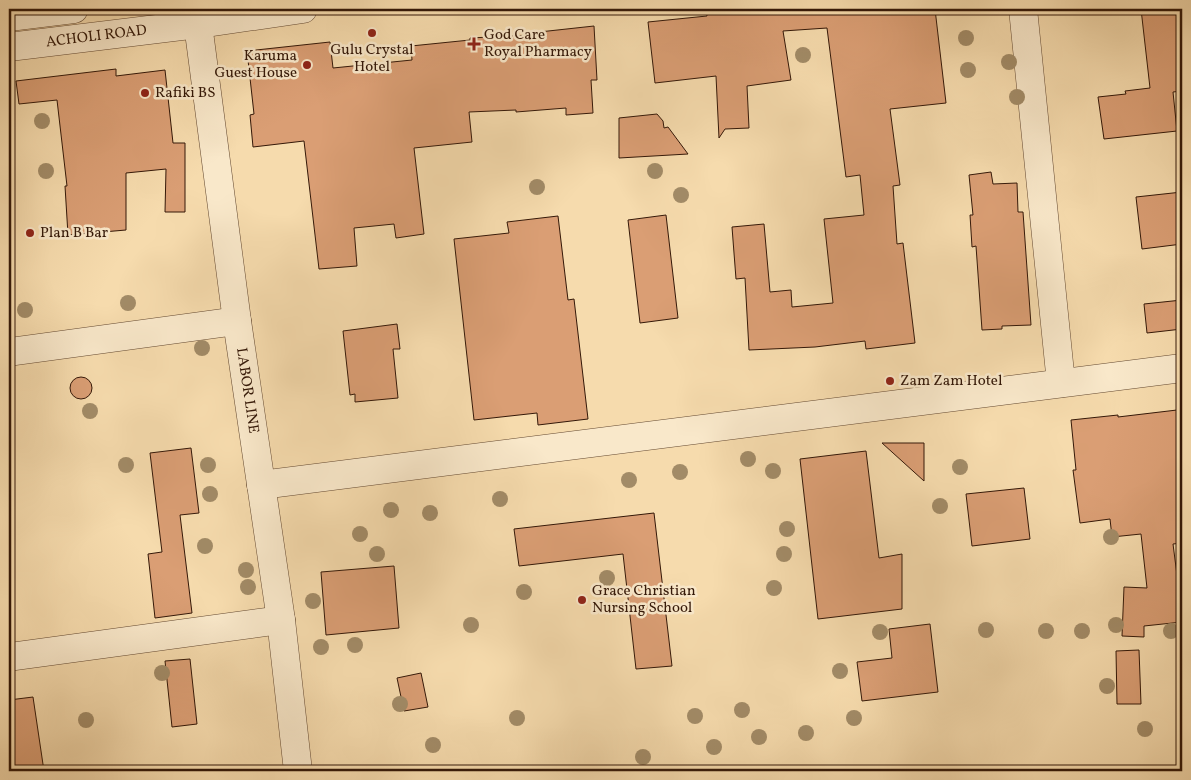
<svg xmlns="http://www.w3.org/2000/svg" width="1191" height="780" font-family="Vollkorn,serif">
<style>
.building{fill:#da9e74;stroke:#341808}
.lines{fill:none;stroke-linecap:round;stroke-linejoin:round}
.minor-casing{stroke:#644931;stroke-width:29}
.minor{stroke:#f9e8ca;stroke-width:28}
.tree{fill:#a28b67}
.poi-dot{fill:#8f2418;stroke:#f9e8ca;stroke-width:2}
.labels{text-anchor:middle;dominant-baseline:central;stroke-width:5;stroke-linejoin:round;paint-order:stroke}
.poi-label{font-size:15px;fill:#341808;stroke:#f9e8ca;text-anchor:start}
.street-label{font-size:15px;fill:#341808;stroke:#f9e8ca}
</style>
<rect width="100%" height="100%" fill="#f6dbad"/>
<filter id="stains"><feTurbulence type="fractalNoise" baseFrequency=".004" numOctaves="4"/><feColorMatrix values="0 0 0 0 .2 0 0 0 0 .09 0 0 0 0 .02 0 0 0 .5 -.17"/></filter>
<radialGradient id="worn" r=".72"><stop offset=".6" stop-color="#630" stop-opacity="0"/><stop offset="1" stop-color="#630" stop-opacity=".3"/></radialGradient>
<g class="building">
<path d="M706,9H935L946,103L890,109L900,185L893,186L897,244L903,243L915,343L866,349L865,341L815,347L749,350L745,278L736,279L732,227L764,224L770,292L791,290L792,307L833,303L824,219L864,215L860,175L846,177L827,28L783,31L791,80L747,86L749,128L725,129L719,138L716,76L655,83L648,22L707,16Z"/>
<path d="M1141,9H1182V91L1173,92L1177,131L1104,139L1098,97L1126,94L1125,91L1150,88Z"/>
<path d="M594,26L597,80H591L593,113L566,115V108L516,112V110L469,112L472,142L414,148L424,234L396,238L394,224L354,228L357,266L319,269L304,141L253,147L250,115L254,114L247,51L330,42L333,68L412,60L411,46L470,40V38L530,35V33Z"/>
<path d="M116,69V76L165,70L173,143H185V212H165L166,169L126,173V230L68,235L65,186H67L57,100L19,104L16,81Z"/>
<path d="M657,114L663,121L664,128L668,127L688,154L619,158V118Z"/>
<path d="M991,172L993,184L1017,183L1018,212H1023L1031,325L1002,326V329L982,330L976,246L972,247L970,215H973L969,175Z"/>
<path d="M1182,192V244L1142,249L1136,197Z"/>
<path d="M666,215L678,318L640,323L628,220Z"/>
<path d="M558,216L568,300L574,299L588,419L538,425L537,413L474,420L454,239L509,233L507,222Z"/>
<path d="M1182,300V329L1147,333L1144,304Z"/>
<path d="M397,324L400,349H393L398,398L355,402V394L350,395L343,331Z"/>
<circle cx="81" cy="388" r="11"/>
<path d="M1177,410L1182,458V543L1173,544L1178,583L1182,582V622L1144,626V637L1122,636L1124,587L1147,588L1141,534L1112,537L1110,519L1080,523L1073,470H1076L1071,420L1118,415V417Z"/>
<path d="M882,443H924V481Z"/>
<path d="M191,448L199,513L180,515L192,613L155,618L148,554L162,552L150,453Z"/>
<path d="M866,451L879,558L902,554V609L818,619L800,459Z"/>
<path d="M1024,488L1030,539L972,546L966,494Z"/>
<path d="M654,513L672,666L636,669L623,554L519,566L514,529Z"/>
<path d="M394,566L399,628L326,635L321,572Z"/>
<path d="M930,624L938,692L862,701L857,662L892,658L889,629Z"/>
<path d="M1139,650L1141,704H1117L1116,651Z"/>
<path d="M190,659L197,724L172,727L165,661Z"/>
<path d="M421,673L428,707L404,711L397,678Z"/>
<path d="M33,697L44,771H9V700Z"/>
</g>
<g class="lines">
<g class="minor-casing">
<g id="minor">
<path id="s1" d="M196,9L237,321L281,620L298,771"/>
<path d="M1023,9L1061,383"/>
<path d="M9,17L74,9"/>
<path id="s2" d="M9,47L198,24L303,9"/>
<path d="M9,352L237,321"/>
<path d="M261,485L1182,368"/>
<path d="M9,657L281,620"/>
</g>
</g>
<use href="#minor" class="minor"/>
</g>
<g class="tree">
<circle cx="966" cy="38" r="8"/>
<circle cx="803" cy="55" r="8"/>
<circle cx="1009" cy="62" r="8"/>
<circle cx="968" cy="70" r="8"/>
<circle cx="1017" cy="97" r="8"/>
<circle cx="42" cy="121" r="8"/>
<circle cx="46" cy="171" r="8"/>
<circle cx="655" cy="171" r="8"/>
<circle cx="537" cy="187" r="8"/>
<circle cx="681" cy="195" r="8"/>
<circle cx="128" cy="303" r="8"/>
<circle cx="25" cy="310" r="8"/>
<circle cx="202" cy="348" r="8"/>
<circle cx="90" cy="411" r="8"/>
<circle cx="748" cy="459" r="8"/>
<circle cx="126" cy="465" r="8"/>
<circle cx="208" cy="465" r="8"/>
<circle cx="960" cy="467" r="8"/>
<circle cx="773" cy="471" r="8"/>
<circle cx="680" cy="472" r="8"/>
<circle cx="629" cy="480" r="8"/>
<circle cx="210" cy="494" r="8"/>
<circle cx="500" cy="499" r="8"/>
<circle cx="940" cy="506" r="8"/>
<circle cx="391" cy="510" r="8"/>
<circle cx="430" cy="513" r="8"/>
<circle cx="787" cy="529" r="8"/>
<circle cx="360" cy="534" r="8"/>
<circle cx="1111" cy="537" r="8"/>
<circle cx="205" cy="546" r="8"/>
<circle cx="377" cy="554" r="8"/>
<circle cx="784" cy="554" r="8"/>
<circle cx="246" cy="570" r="8"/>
<circle cx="607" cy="578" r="8"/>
<circle cx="248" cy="587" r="8"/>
<circle cx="774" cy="588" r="8"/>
<circle cx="524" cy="592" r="8"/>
<circle cx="313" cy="601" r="8"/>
<circle cx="471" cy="625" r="8"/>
<circle cx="1116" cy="625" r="8"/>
<circle cx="986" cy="630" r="8"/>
<circle cx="1046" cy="631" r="8"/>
<circle cx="1082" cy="631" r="8"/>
<circle cx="1171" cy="631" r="8"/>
<circle cx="880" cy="632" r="8"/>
<circle cx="355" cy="645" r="8"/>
<circle cx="321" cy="647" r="8"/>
<circle cx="840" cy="671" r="8"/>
<circle cx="162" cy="673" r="8"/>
<circle cx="1107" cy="686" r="8"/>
<circle cx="400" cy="704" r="8"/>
<circle cx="742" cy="710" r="8"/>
<circle cx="695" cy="716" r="8"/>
<circle cx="517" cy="718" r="8"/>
<circle cx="854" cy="718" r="8"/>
<circle cx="86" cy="720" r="8"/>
<circle cx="1145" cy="729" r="8"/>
<circle cx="806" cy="733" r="8"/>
<circle cx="759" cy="737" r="8"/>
<circle cx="433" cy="745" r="8"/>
<circle cx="714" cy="747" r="8"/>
<circle cx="643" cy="757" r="8"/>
</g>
<g class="poi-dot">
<circle cx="372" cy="33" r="5"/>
<path d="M471.5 36.5h5v5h5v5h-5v5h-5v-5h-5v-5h5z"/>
<circle cx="307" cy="65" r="5"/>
<circle cx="145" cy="93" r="5"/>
<circle cx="30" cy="233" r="5"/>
<circle cx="890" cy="381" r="5"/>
<circle cx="582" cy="600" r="5"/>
</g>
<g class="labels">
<g class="poi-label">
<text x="484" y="35">God Care<tspan x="484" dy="17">Royal Pharmacy</tspan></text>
<text x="372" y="50" text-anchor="middle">Gulu Crystal<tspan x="372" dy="17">Hotel</tspan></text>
<text x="297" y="56" text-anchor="end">Karuma<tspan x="297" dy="17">Guest House</tspan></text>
<text x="155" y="93">Rafiki BS</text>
<text x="40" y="233">Plan B Bar</text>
<text x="900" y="381">Zam Zam Hotel</text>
<text x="592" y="591">Grace Christian<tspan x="592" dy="17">Nursing School</tspan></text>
</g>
<g class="street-label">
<text stroke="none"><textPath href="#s2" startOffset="88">ACHOLI ROAD</textPath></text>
<text stroke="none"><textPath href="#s1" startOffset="385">LABOR LINE</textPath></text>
</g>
</g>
<rect width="1191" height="780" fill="none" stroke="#f6dbad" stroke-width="30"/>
<rect x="10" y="10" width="1171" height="760" fill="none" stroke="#341808" stroke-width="2.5"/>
<rect x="15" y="15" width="1161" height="750" fill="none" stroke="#341808"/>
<rect width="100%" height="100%" filter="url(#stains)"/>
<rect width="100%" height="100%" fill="url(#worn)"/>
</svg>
